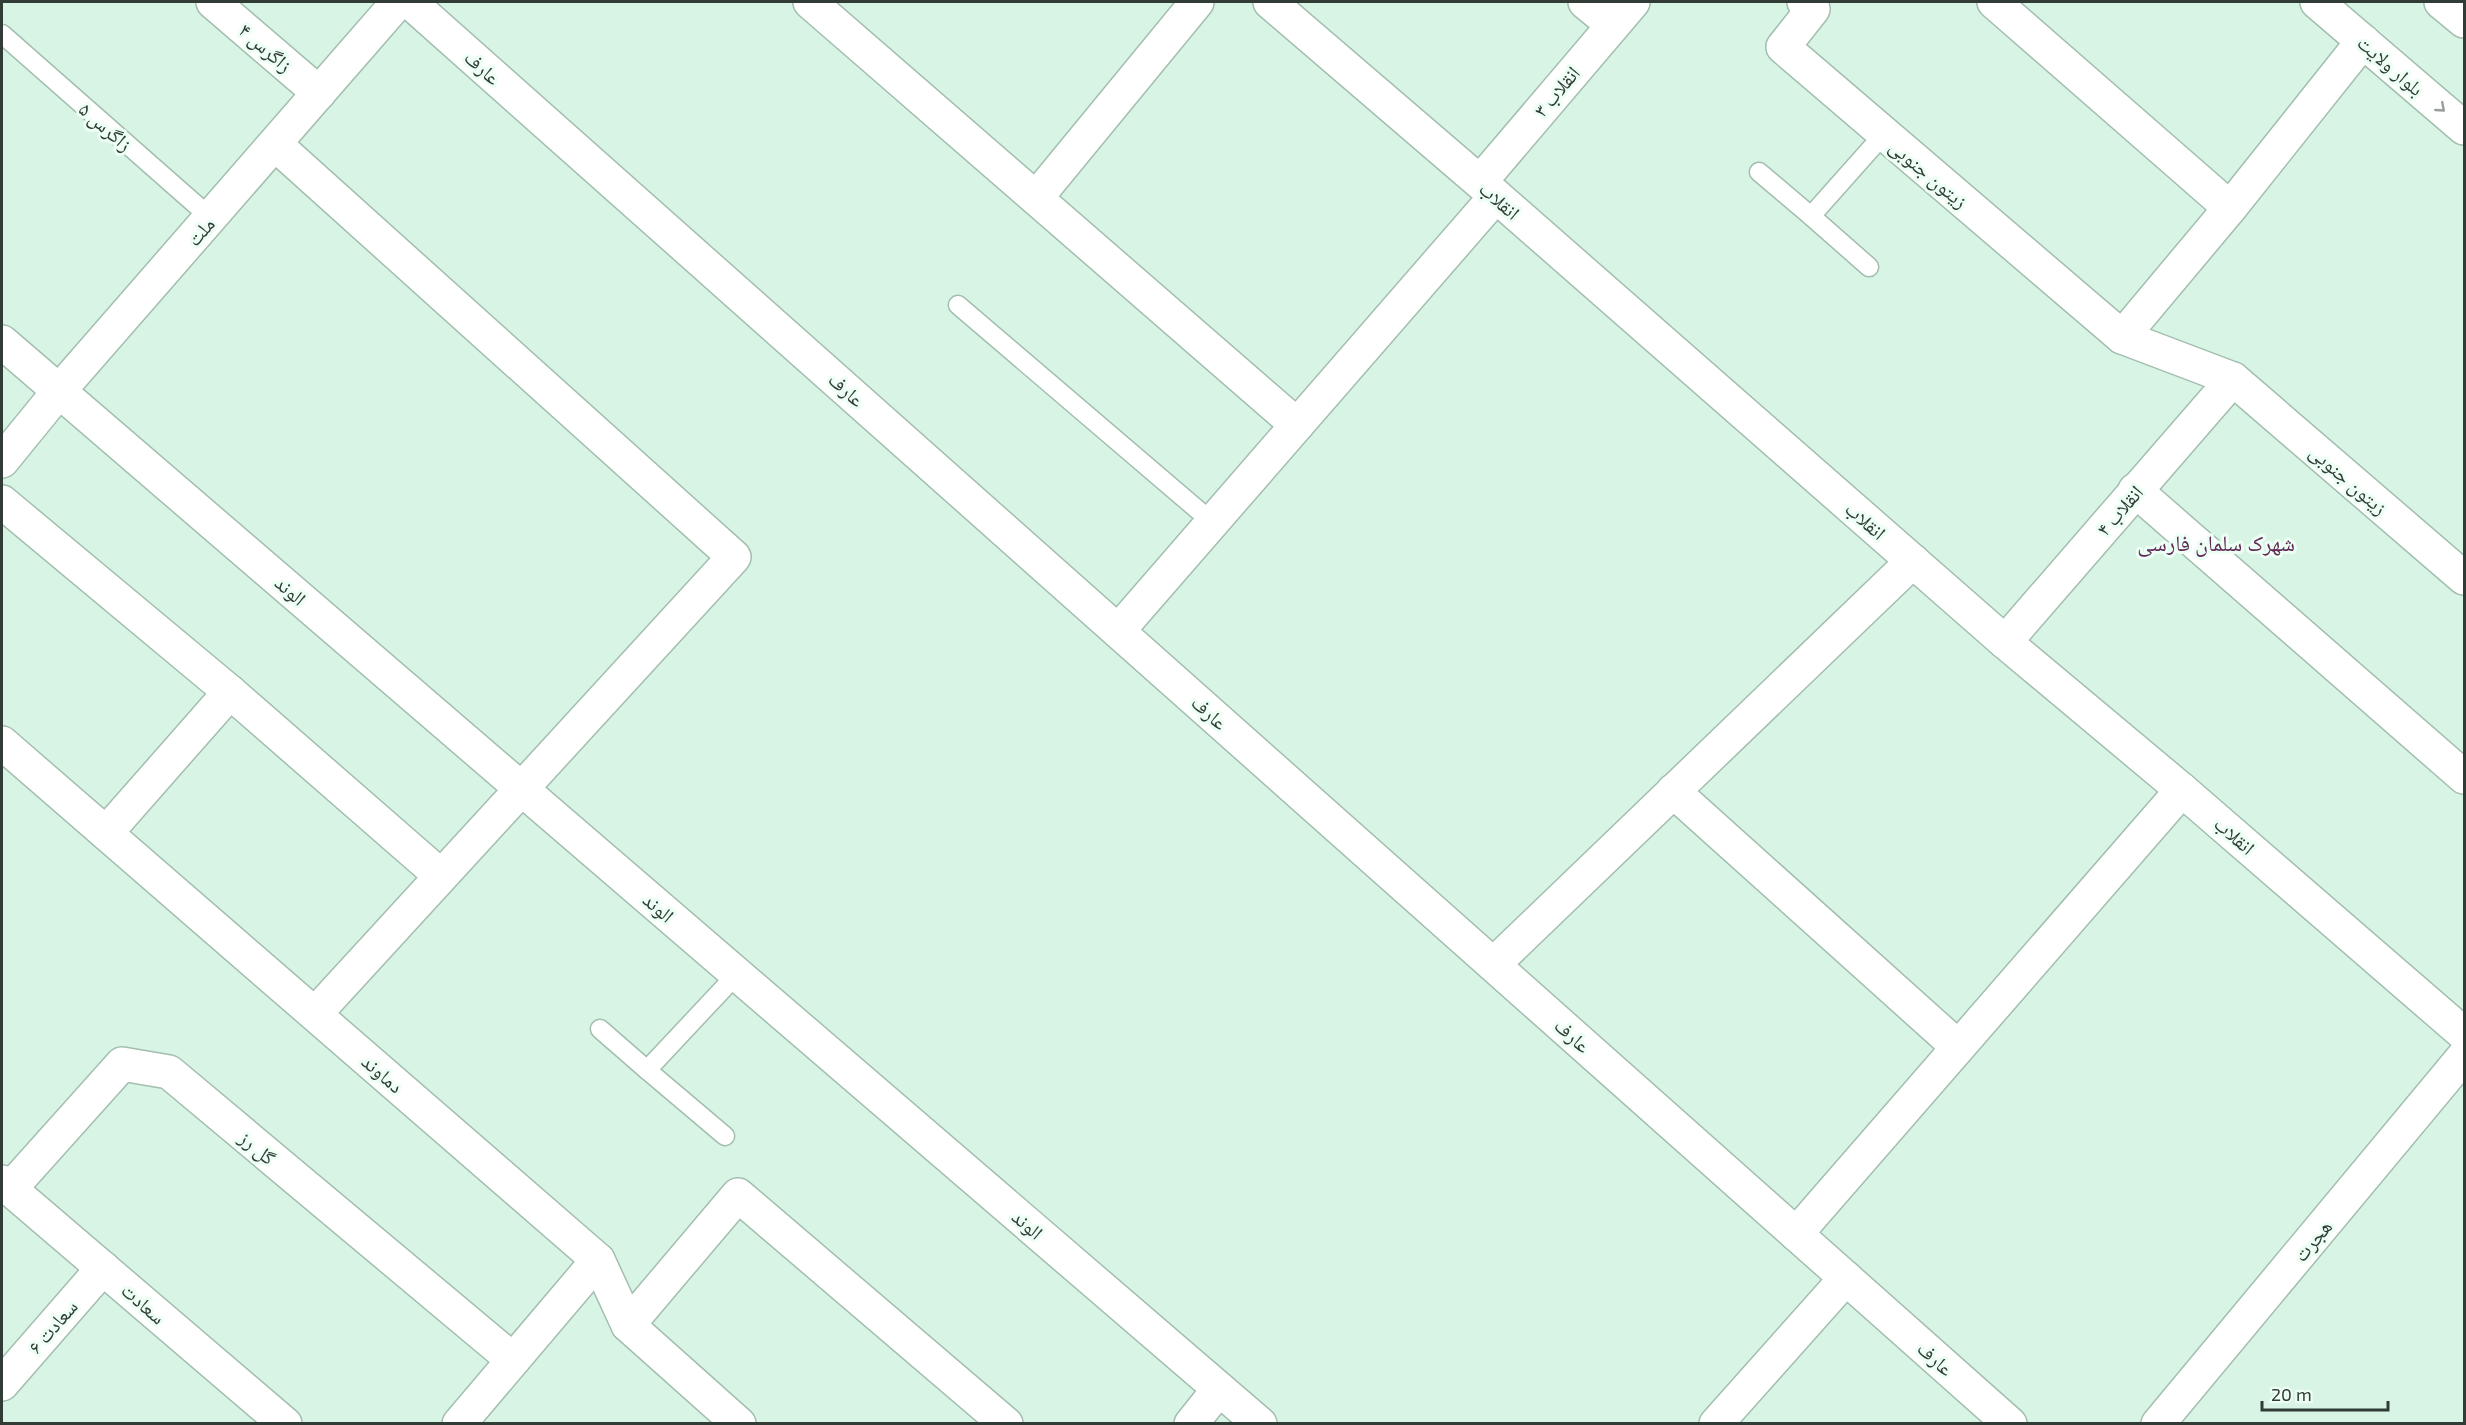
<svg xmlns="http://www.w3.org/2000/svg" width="2466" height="1425" font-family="'Exo 2','Noto Naskh Arabic',sans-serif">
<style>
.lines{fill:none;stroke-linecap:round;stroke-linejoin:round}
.service-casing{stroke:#a3beaf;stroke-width:21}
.minor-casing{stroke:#a3beaf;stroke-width:36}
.tertiary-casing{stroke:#a3beaf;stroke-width:36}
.service{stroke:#fff;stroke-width:18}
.minor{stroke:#fff;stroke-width:33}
.tertiary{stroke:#fff;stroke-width:33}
.oneway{stroke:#989e9a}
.labels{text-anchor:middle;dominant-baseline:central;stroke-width:6;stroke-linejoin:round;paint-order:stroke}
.street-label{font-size:20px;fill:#313c36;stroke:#edfef4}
.quarter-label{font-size:22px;fill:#5f2955;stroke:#edfef4}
</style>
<rect width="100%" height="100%" fill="#d7f4e4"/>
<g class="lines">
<g class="service-casing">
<g id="service">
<path d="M2,34L211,218"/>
<path d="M1759,172L1811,216"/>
<path d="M1869,267L1811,216L1883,135"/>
<path d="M958,305L1212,522"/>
<path d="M600,1029L647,1070L737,974"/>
<path d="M647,1070L725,1136"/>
</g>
</g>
<g class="minor-casing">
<g id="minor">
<path d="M213,2L319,93"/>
<path d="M410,2L2010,1424"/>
<path d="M810,2L1297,425"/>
<path d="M1270,2L1496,196L2005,642L2182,790L2464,1034"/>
<path d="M1585,2L1613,25"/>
<path d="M1804,2L1813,9L1783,47L2122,337L2233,379L2464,578"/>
<path d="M1994,2L2230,208"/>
<path d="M275,144L734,557L315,1014"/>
<path d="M1480,182L1633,2"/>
<path d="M1036,198L1197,2"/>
<path d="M2122,337L2230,208L2363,41"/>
<path d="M2,342L1260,1424"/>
<path d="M2,461L59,391L398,2"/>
<path d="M2135,490L2464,777"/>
<path d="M2,502L230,692L441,876"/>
<path d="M1118,631L1496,196"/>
<path d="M2005,642L2233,379"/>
<path d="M2,743L598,1260L628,1325L739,1424"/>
<path d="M1673,791L1958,1047"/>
<path d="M106,833L230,692"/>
<path d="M1494,964L1913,561"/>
<path d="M2,1182L285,1424"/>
<path d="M10,1189L122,1064L169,1072L513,1360"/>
<path d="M1796,1234L2182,790"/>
<path d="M628,1325L738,1195L1006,1424"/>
<path d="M2,1384L103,1268"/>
<path d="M459,1424L598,1260"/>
<path d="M1191,1424L1219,1389"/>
<path d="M1716,1424L1846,1278"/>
<path d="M2158,1424L2464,1056"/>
</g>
</g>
<g class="tertiary-casing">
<g id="tertiary">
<path d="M2317,2L2464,128"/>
<path d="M2441,2L2464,21"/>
</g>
</g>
<use href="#service" class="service"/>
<use href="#minor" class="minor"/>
<use href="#tertiary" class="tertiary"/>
</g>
<defs><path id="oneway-chevron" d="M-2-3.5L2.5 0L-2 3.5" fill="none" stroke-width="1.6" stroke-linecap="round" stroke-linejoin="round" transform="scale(1.5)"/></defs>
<use class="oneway" href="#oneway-chevron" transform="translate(2441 108) rotate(41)"/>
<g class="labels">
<g class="street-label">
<text transform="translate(266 47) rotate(41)">زاگرس ۴</text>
<text transform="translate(2391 65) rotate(41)">بلوار ولایت</text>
<text transform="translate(483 67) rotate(42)">عارف</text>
<text transform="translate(1556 91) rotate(-50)">انقلاب ۳</text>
<text transform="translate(106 126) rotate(41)">زاگرس ۵</text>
<text transform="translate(1929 173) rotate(40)">زیتون جنوبی</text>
<text transform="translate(1500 200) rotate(41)">انقلاب</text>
<text transform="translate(200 231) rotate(-49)">ملت</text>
<text transform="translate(847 389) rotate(42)">عارف</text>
<text transform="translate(2349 479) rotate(41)">زیتون جنوبی</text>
<text transform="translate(2119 510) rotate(-49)">انقلاب ۴</text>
<text transform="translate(1866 520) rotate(41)">انقلاب</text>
<text transform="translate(291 590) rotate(41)">الوند</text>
<text transform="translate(1210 712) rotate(42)">عارف</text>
<text transform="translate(2235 835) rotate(41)">انقلاب</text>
<text transform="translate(659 907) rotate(41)">الوند</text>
<text transform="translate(1573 1035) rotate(42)">عارف</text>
<text transform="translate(383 1073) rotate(41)">دماوند</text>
<text transform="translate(258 1147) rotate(40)">گل رز</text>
<text transform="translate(1028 1224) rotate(41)">الوند</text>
<text transform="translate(2312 1240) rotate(-50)">هجرت</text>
<text transform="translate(144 1303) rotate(41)">سعادت</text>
<text transform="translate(52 1326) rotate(-49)">سعادت ۶</text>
<text transform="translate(1936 1358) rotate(42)">عارف</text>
</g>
<g class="quarter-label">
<text x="2216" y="542">شهرک سلمان فارسی</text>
</g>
</g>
<rect width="2466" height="1425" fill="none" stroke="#313c36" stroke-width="6"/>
<path d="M2262 1401v9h126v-9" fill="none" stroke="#313c36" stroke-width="3"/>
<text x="2271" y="1401" font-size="18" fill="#313c36" stroke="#edfef4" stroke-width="4.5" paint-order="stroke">20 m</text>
</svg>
